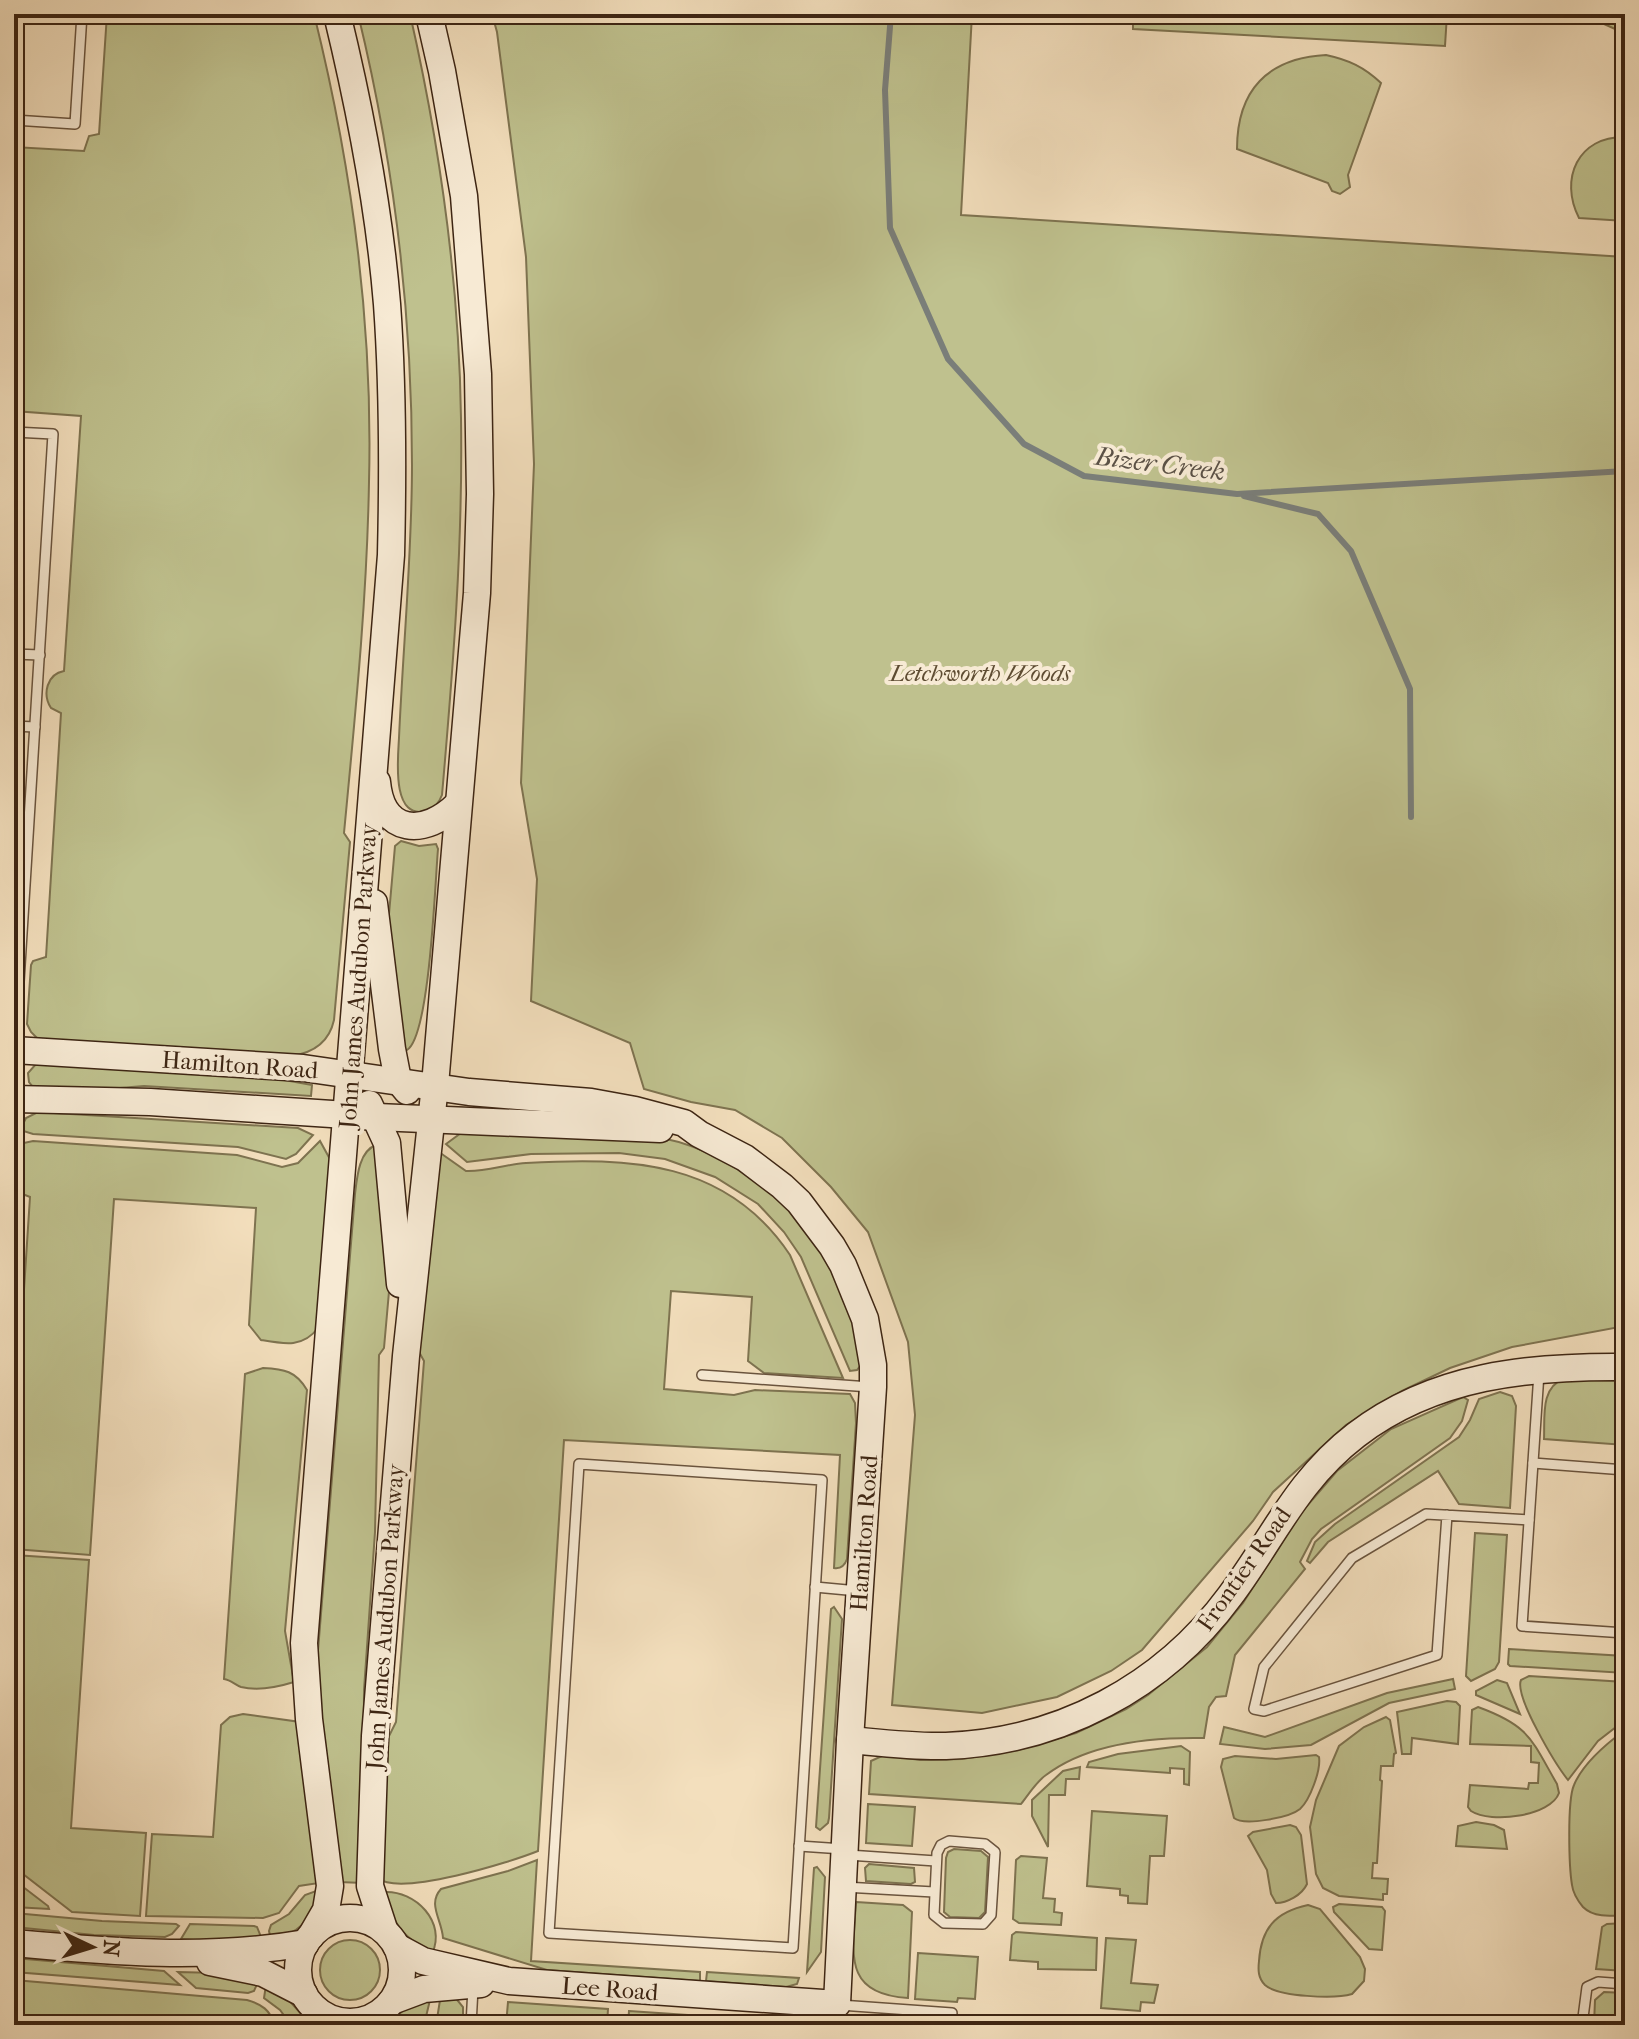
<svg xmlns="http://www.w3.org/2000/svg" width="1639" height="2039" font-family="'IM FELL French Canon',serif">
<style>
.green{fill:#bfc18e;stroke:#7e7350;stroke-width:2}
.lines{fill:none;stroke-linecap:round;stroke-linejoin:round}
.stream{stroke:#7a7e79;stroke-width:6}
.lane-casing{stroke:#6a543e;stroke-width:12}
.secondary-casing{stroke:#3d2513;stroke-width:29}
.lane{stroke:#f7ead4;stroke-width:9}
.secondary{stroke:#f7ead4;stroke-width:26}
.labels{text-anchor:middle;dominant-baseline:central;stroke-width:8;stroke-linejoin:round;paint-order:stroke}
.park-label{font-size:24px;font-style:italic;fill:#5e4c32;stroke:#f7ead4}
.street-label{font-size:24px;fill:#3d2513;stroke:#f7ead4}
.water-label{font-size:26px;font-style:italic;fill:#5b5146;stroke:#f7ead4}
</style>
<rect width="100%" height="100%" fill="#f3dfbd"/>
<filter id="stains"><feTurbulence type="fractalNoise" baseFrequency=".0025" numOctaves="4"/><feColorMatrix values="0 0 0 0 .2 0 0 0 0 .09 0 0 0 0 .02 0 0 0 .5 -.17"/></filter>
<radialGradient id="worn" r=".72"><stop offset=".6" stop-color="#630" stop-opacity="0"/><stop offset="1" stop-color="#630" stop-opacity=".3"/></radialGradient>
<g class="green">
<path d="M107,14H314C352,167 373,325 369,482C367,600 355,717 344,833L350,842L334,1020C329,1043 313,1053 291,1056L38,1039L31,1032L27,1024L31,965L33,961L46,957L61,713L51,708C42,694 47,674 64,671L81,416L14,411V147L84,151L89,136L99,134Z"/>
<path d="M358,14H410C440,146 459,282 461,418C463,544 453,669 442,795C439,803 434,809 426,811C391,820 398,758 399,738C403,647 412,556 412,465C412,313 394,162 358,14Z"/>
<path d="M492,14H972L961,215L1625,257V1326L1512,1347L1450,1368L1402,1391L1346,1425L1273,1492L1253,1521L1142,1650L1111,1671L1057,1697L982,1713L892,1705L915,1415L908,1342L868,1232L831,1187L782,1138L735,1110L691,1102L644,1089L630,1043L531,1001L537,879L521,783L534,464L526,257L497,32Z"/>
<path d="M1133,14H1447L1445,46L1133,29Z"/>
<path d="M1582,14H1625V30L1615,29Z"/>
<path d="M1326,55C1349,60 1364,67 1381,83L1348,175L1350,187L1340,194L1332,191L1328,183L1237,149C1237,90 1268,58 1326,55Z"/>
<path d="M1625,137V221L1579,218C1559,179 1578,136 1625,137Z"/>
<path d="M401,841L419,846L436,844L438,849C435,882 430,1036 407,1050L401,1049L386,948L395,846Z"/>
<path d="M36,1064L273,1078L312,1085L311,1096L144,1086L95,1090L33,1087L29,1082L28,1073Z"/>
<path d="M38,1112L298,1128L313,1135L296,1154L286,1159L238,1147L33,1134L20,1130L26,1118Z"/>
<path d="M461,1133C503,1133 546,1134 589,1135C609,1135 630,1133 650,1136C724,1146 795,1202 832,1267C849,1296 857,1332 860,1366L857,1370L850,1371L801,1257L784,1232L758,1204L715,1177L665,1159L619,1153L531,1154L467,1162L446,1144Z"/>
<path d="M33,1141L237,1155L282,1167L298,1163L320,1141L331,1161L318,1328C303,1348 284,1344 261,1340L249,1325L256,1208L114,1199L90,1555L14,1549V1443L30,1197L20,1193L16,1186L19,1144Z"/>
<path d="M376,1145L391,1269L384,1348L379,1355L375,1532L364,1690L363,1883L339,1882L324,1781L317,1663L355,1194C357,1177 359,1151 376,1145Z"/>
<path d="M439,1152L466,1171C486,1172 506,1164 526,1163C629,1157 727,1160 790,1255L843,1378L764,1373L748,1361L752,1297L671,1291L664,1389L734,1395L755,1390L850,1394L855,1403L856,1423L847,1559C845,1565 841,1569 834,1568L840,1455L564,1440L538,1851C511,1862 399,1897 378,1878V1863L389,1736L396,1722L424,1361L419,1352Z"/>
<path d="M263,1368C284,1369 296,1371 307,1390L285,1631L294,1682C278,1687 258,1691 241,1687C235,1685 231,1680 224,1679L245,1374Z"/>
<path d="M1564,1379L1625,1381V1445L1544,1439C1545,1418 1540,1387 1564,1379Z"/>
<path d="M1500,1392L1512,1396L1516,1406L1510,1508L1459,1504L1438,1471L1328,1542L1310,1563L1307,1561L1315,1542L1335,1524L1459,1437L1470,1420L1479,1399Z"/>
<path d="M1463,1397L1468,1400L1462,1421L1450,1438L1321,1529L1312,1539L1300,1562L1305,1569L1235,1655L1226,1696L1216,1697L1209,1707L1204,1738C1152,1737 1088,1743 1046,1775C1036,1782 1029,1794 1021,1804L869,1794L871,1761L884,1755L920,1760L962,1759L1018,1750L1076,1733L1126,1709L1148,1695L1207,1647L1243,1603L1300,1514L1337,1471L1391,1429Z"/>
<path d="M1475,1533L1507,1535L1499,1662L1495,1669L1471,1681L1466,1676Z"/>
<path d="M14,1555L89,1560L71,1828L146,1833L140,1916L72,1912L14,1867Z"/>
<path d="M834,1607L842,1619L829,1818L828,1823L820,1830L816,1827L831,1609Z"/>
<path d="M1509,1649L1625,1656V1673L1510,1666L1508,1664Z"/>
<path d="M1529,1676L1625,1682V1720L1598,1741L1568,1780C1556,1765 1514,1696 1521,1680Z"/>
<path d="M1453,1679L1455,1689L1389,1703L1311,1745L1265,1749L1220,1744L1224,1727L1265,1737L1387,1693Z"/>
<path d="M1497,1680L1507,1683L1520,1714L1476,1695V1691Z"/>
<path d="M1447,1701L1456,1702L1460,1706L1458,1744L1412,1738L1411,1754H1402L1397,1712Z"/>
<path d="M1478,1707C1530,1726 1531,1739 1557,1784L1559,1793C1551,1816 1491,1824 1471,1811L1468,1807L1470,1785L1528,1789L1529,1783H1538L1539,1763L1531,1762V1746L1470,1744L1472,1710Z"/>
<path d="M243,1714L300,1722L319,1883L299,1886L279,1913L263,1918L146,1916L152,1834L213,1837L221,1725L230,1717Z"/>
<path d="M1386,1717L1390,1720L1396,1753L1394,1754L1393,1766H1381L1380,1780L1382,1781L1377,1863H1373L1372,1878L1388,1879L1387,1894H1383V1900L1339,1896L1323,1888L1316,1874L1310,1827L1316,1800L1339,1746L1364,1727Z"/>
<path d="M1625,1730V1915C1611,1916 1594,1918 1583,1907C1578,1901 1573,1893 1572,1885C1569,1867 1567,1801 1574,1785C1583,1763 1606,1744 1625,1730Z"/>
<path d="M1181,1746L1190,1752L1189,1785L1184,1784V1769L1170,1768V1773L1087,1767L1089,1762L1118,1754Z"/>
<path d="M1316,1755L1319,1757C1321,1770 1310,1800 1300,1809C1289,1818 1244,1826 1234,1818L1221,1767L1223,1759L1235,1756L1276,1759Z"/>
<path d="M1080,1767L1079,1779H1066L1065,1795H1049L1048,1847L1032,1816V1800L1063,1771Z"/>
<path d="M868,1804L915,1807L912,1846L866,1843Z"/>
<path d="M1092,1811L1167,1816L1164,1856H1150L1147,1904L1128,1903V1896L1120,1895V1889L1087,1886Z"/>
<path d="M1476,1822L1494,1825L1504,1830L1507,1849L1456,1846L1458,1826Z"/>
<path d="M1290,1825L1296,1827L1301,1835L1307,1884C1302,1895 1287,1903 1276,1903L1271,1894L1267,1870L1248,1836L1253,1832Z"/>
<path d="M954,1849L981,1851L988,1857L985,1912L979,1918L950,1917L944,1912L946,1858L948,1852Z"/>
<path d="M1021,1856L1047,1858L1043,1898L1055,1899L1054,1912L1062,1913L1061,1925L1019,1923L1013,1919L1016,1860Z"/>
<path d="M537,1860L531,1961L700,1972V1981L547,1970L443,1938C442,1920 427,1904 441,1889L508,1871Z"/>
<path d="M869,1864L914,1868L915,1882L911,1884L866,1881L865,1868Z"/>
<path d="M817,1867L825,1877L821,1952L807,1972L814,1868Z"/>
<path d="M14,1880L48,1906L49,1909L14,1907Z"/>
<path d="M316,1891L320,1893C306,1922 303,1932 271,1940L269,1931L271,1925L289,1914L305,1895Z"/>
<path d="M384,1892C415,1890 447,1922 432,1954C399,1933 396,1928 384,1892Z"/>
<path d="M856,1902L903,1905L912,1912L908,1998C842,1994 853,1953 856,1902Z"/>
<path d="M1339,1904L1382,1907L1385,1911L1382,1950L1369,1949L1334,1912L1333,1907Z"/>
<path d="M1308,1905L1320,1909L1360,1957L1365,1969L1364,1981L1352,1994C1335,1999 1278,1997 1265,1985C1258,1978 1258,1970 1259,1961C1261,1929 1275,1912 1308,1905Z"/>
<path d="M14,1913L102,1921L176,1924L179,1926L172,1934L165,1937L94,1935L14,1927Z"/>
<path d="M1625,1923V1971L1596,1969L1602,1927L1607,1924Z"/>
<path d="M190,1924L254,1926L257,1927L261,1937L217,1942L181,1939Z"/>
<path d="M1016,1932L1097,1938L1096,1970L1038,1969V1962L1010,1960L1012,1935Z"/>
<path d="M1106,1938L1136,1940L1131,1983L1158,1985L1154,2003L1141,2002L1140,2011L1101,2008Z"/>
<circle cx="350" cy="1970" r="30"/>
<path d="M918,1953L978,1957L975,1999L958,1998L957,2002L915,1999Z"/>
<path d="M14,1958L164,1971L180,1985L14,1972Z"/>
<path d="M178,1972L217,1973L258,1982L254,1991L248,1993L196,1988Z"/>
<path d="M707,1972L799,1978L797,1984L786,1987L706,1981Z"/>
<path d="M14,1980L247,2000C261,2004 271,2010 274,2025H14Z"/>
<path d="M266,1985L287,1998L311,2025H291L280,2010L264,1998Z"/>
<path d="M1604,1992L1625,1993V2025H1594L1595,2000Z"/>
<path d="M454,1996L463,2007V2021L437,2019L440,2000Z"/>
<path d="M430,2000L424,2025H389L408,2005Z"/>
<path d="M508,2002L608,2009L607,2025H506Z"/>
<path d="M629,2011L687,2015L686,2025H628Z"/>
</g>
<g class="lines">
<g class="stream">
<path d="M891,14L885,90L890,228L948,359L1024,444L1084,476L1237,494L1625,471"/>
<path d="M1244,496L1318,514L1351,551L1410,689L1411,817"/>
</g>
<g class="lane-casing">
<g id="lane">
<path d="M14,120L75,124L82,14"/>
<path d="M14,432L53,434L15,1046"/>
<path d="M14,654L40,655"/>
<path d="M14,726L35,727"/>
<path d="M1539,1373L1522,1626L1625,1633"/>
<path d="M702,1375L870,1387"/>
<path d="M1533,1463L1625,1470"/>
<path d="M579,1464L822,1480L793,1948L549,1933Z"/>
<path d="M1447,1515L1437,1655L1264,1711L1254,1709L1264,1667L1352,1558L1426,1514L1529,1520"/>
<path d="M815,1587L858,1591"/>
<path d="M949,1841L985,1844L995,1852L991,1915L983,1924L944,1923L934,1915L937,1853L941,1845Z"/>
<path d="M799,1846L843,1849"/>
<path d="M848,1855L936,1861"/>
<path d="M844,1887L934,1892"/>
<path d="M840,2005L952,2013"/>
<path d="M471,2025L473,1988"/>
<path d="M1582,2025L1587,1987L1598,1982L1625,1984"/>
</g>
</g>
<g class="secondary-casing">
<g id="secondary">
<path d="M377,782C382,835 425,837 458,804"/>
<path d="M374,903L392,1049L398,1080L407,1091"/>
<path d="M14,1050L303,1068L469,1092L591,1102L635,1110L684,1123L699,1134L745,1158L782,1186L799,1202L832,1246L843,1265L865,1319L873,1365V1387L850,1740L837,2004L509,1981L423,1961L397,1947"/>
<path d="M14,1099L150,1102L377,1117L660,1129"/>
<path d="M369,1104L387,1143L400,1284"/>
<path d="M850,1740C882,1743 914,1747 946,1746C1059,1742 1163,1687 1230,1596C1273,1539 1296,1481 1356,1435C1434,1375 1529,1366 1625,1367"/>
<circle cx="350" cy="1970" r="52"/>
<path d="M384,1929L370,1886L375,1736L406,1356L435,1085L477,593L480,494L478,374L464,196L442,71L429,14"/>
<path d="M311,1936L326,1910L330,1886L309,1719L304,1643L391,555C393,471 393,387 387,304C379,206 360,109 337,14"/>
<path d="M14,1943C112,1952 208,1960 306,1943"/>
<path d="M210,1962L263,1973L304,1994"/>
<path d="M392,2001L424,1989L481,1984"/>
</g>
</g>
<use href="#lane" class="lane"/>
<use href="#secondary" class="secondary"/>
</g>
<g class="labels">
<g class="park-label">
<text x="980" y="673">Letchworth Woods</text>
</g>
<g class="street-label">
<text transform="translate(358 976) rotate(-86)">John James Audubon Parkway</text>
<text transform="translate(240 1065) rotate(4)">Hamilton Road</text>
<text transform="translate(864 1533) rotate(-86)">Hamilton Road</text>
<text transform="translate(1244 1569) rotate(-55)">Frontier Road</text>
<text transform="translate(385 1617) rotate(-86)">John James Audubon Parkway</text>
<text transform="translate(610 1989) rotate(4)">Lee Road</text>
</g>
<g class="water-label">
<text transform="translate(1160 464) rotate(7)">Bizer Creek</text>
</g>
</g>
<rect width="1639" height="2039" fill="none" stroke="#f3dfbd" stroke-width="48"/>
<rect x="16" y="16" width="1607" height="2007" fill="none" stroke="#3d2513" stroke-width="4"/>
<rect x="24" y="24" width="1591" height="1991" fill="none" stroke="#3d2513" stroke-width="2"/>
<g transform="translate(92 1947) rotate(94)" stroke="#f7ead4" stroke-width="6" paint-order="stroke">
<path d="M0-6L14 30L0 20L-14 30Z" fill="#3d2513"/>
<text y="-12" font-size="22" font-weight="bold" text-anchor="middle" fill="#3d2513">N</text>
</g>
<rect width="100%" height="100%" filter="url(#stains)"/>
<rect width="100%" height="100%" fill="url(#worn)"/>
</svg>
